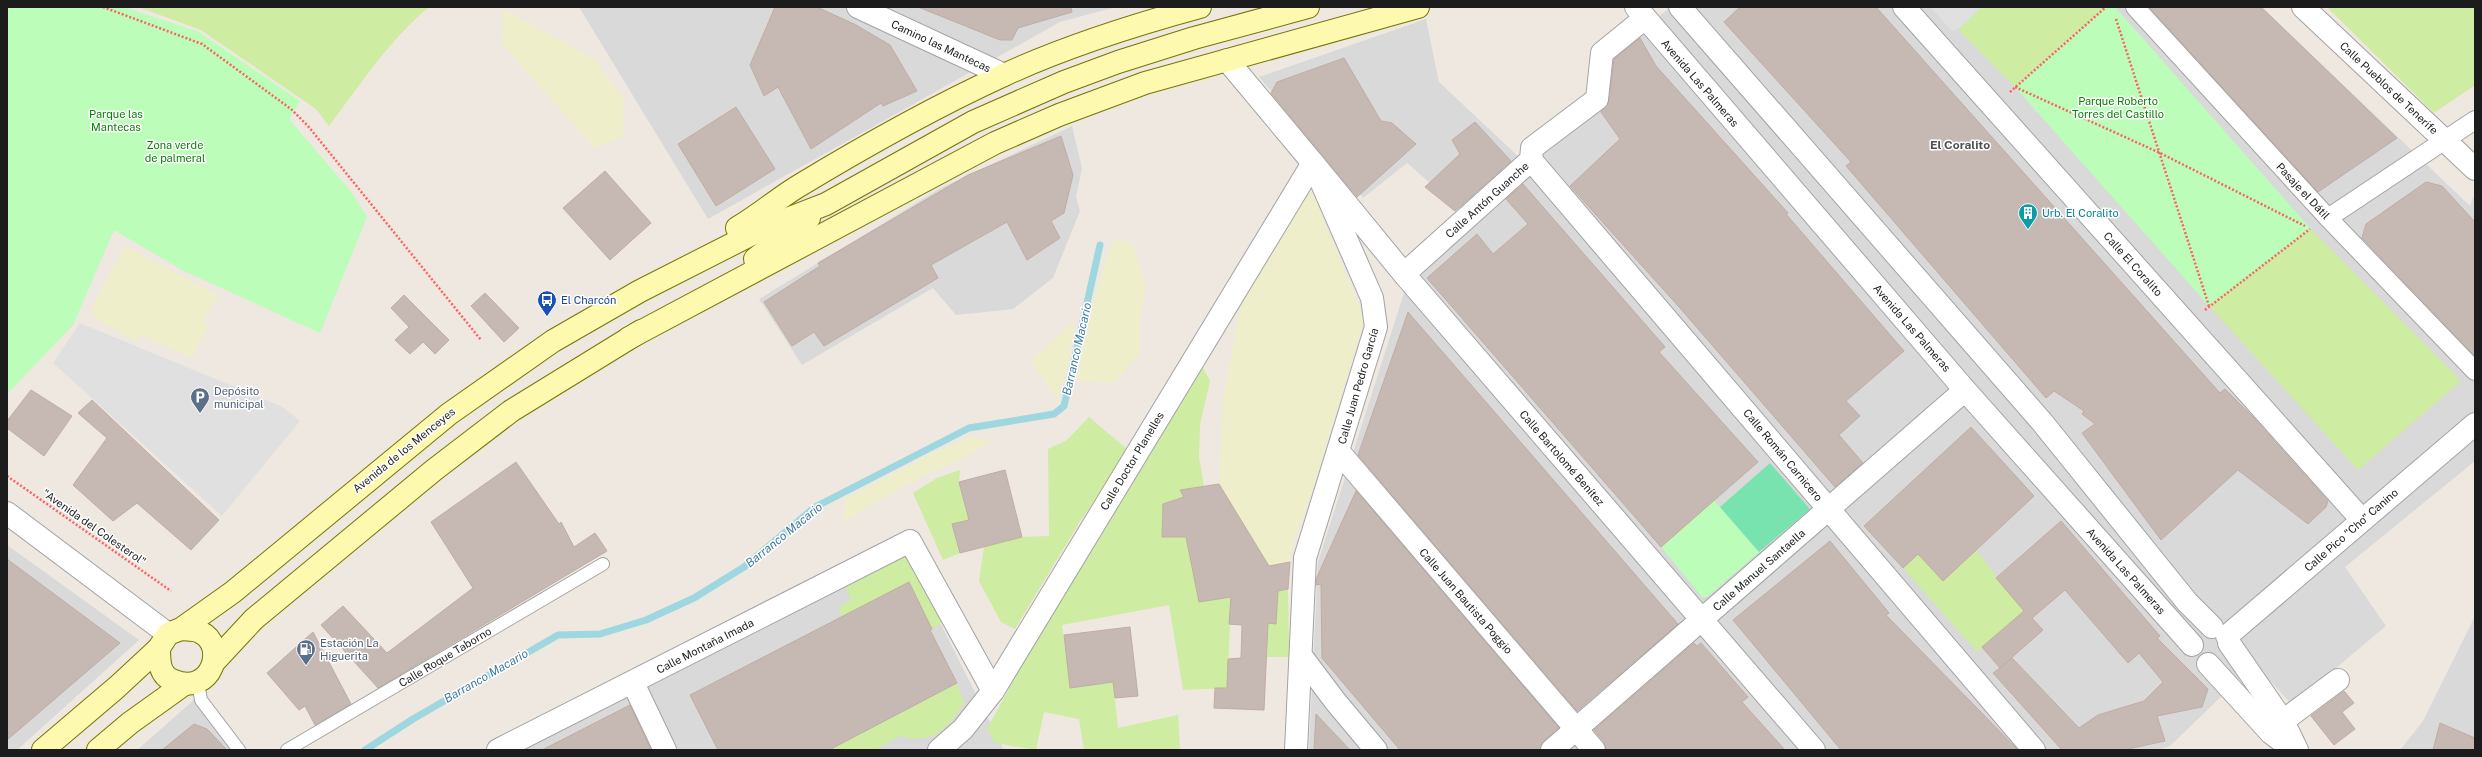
<svg xmlns="http://www.w3.org/2000/svg" width="2482" height="757" font-family="'Public Sans',sans-serif">
<style>
.residential{fill:#dad9d9}
.farmland{fill:#efeeca}
.grass{fill:#ceeca2}
.park{fill:#bbfdb9}
.pitch{fill:#79e3af}
.parking{fill:#e0e0e0}
.lines{fill:none;stroke-linecap:round;stroke-linejoin:round}
.stream{stroke:#9ed7df;stroke-width:7}
.building{fill:#c6b9b4;stroke:#c1aca2;fill-rule:evenodd}
.service-casing{stroke:#a3a3a3;stroke-width:14}
.pedestrian-casing{stroke:#a3a3a3;stroke-width:20}
.minor-casing{stroke:#a3a3a3;stroke-width:24}
.secondary-casing{stroke:#757600;stroke-width:24}
.path{stroke:#ff6161;stroke-width:2.5;stroke-dasharray:2 2;stroke-linecap:butt}
.service{stroke:#fff;stroke-width:12}
.pedestrian{stroke:#fff;stroke-width:18}
.minor{stroke:#fff;stroke-width:22}
.secondary{stroke:#fdf9af;stroke-width:22}
.labels{text-anchor:middle;dominant-baseline:central;stroke-width:3;stroke-linejoin:round;paint-order:stroke}
.street-label{font-size:11px;fill:#1c1c1c;stroke:#fff}
.park-label{font-size:11px;fill:#077f04;stroke:#fff}
.culture-label{font-size:11px;fill:#0d838f;stroke:#fff;text-anchor:start}
.transit-label{font-size:11px;fill:#164399;stroke:#fff;text-anchor:start}
.service-label{font-size:11px;fill:#4e5e75;stroke:#fff;text-anchor:start}
.neighbourhood-label{font-size:12px;font-weight:bold;fill:#4f4f4f;stroke:#fff}
.water-label{font-size:12px;font-style:italic;fill:#3e79a1;stroke:#fff}
</style>
<rect width="100%" height="100%" fill="#eee8e1"/>
<g class="residential">
<path d="M579,7H1116L1060,22L708,219Z"/>
<path d="M1671,7H2262L2470,206L2475,193V461L2345,567L2386,626L2292,705L2255,664L2170,746L2157,750H1309L1318,562L1404,293L1474,221L1407,163L1363,198L1259,77L1426,19L1439,82L1521,159L1610,99V53Z"/>
<path d="M1072,126L1082,168L1076,197L1080,211L1053,278L1013,309L956,315L933,288L802,365L759,299L939,189Z"/>
<path d="M7,545L139,640L17,750H7Z"/>
<path d="M906,555L1004,750H514L845,586Z"/>
<path d="M2475,616V750H2400L2423,721Z"/>
<path d="M194,700L236,750H137Z"/>
</g>
<g class="farmland">
<path d="M503,9L594,59L624,100L623,137L595,148L502,44Z"/>
<path d="M1311,189L1364,319L1314,486L1293,543L1290,562L1269,566L1219,484L1223,400L1242,298L1294,213Z"/>
<path d="M1114,240L1133,243L1145,285L1140,321V354L1115,382L1076,381L1088,323L1104,265Z"/>
<path d="M125,246L219,296L203,321L208,326L192,358L141,335L134,341L91,315L95,301Z"/>
<path d="M1074,320L1073,337L1065,376L1057,398L1030,361Z"/>
<path d="M971,437L991,440L964,458L926,474L844,521L845,499L926,456Z"/>
</g>
<g class="grass">
<path d="M138,7H429C389,40 360,85 329,126L316,109L201,30Z"/>
<path d="M1982,7H2106L2015,87L1958,29Z"/>
<path d="M2327,7H2475V85L2434,113Z"/>
<path d="M2311,229L2461,381L2358,470L2209,306Z"/>
<path d="M1201,364L1210,381L1200,424L1199,457L1204,486L1180,490L1184,497L1163,504L1162,537H1186L1199,602L1288,589L1289,657H1267L1268,606L1231,605L1227,688L1183,690L1169,605L1062,625L1070,688L1113,682L1118,728L1178,715L1180,750H1084L1079,719L1044,712L1036,750L995,743L987,729L1022,665Z"/>
<path d="M1089,417L1128,450L1079,523L1015,629L1001,622L979,581L984,547L1022,537L1049,536L1048,449L1067,440Z"/>
<path d="M960,470L959,482L969,520L952,524L960,553L943,560L913,493L937,478Z"/>
<path d="M1951,523L1976,550L2024,611L1977,652L1903,568Z"/>
<path d="M902,557L912,561L943,622L932,629L909,583L842,617L838,608L851,599L845,586Z"/>
<path d="M957,683L964,703C948,729 933,745 900,736L875,750H829Z"/>
</g>
<g class="park">
<path d="M7,7H124L199,32L300,101L289,119L353,194L367,217L320,333L184,271L114,230L73,325L7,394Z"/>
<path d="M2106,7H2115L2311,229L2209,306L2015,87Z"/>
<path d="M1714,500L1759,552L1707,597H1702L1661,547Z"/>
</g>
<path class="pitch" d="M1770,463L1810,509L1759,552L1720,507Z"/>
<g class="parking">
<path d="M1930,7H1982L1958,29L1952,31Z"/>
<path d="M80,323L283,407L300,421L222,516L53,363Z"/>
</g>
<g class="lines">
<path class="stream" d="M365,750L413,719L558,635L600,634L646,620L694,598L744,567L815,507L969,428L1054,414L1064,406L1100,245"/>
</g>
<g class="building">
<path d="M775,7H817L856,25L890,45L917,91L883,106L881,103L811,149L778,87L764,96L750,65Z"/>
<path d="M918,7H1071L1072,12L1018,28L1012,40H1000Z"/>
<path d="M1740,7H1876L2220,393L2225,389L2252,416L2328,501L2326,507L2308,524L2238,470L2161,540L2082,433L2095,424L2082,414L2084,411L2054,391L2046,398L1846,166L1851,162L1724,22Z"/>
<path d="M2149,7H2261L2397,138L2318,192Z"/>
<path d="M1640,38L1656,66L1788,213L1786,214L1904,351L1846,401L1860,416L1839,435L1863,463L1835,487L1680,308L1570,186L1620,139L1601,112L1609,101L1614,59Z"/>
<path d="M1344,58L1381,121L1392,123L1416,144L1357,197L1271,93L1277,82Z"/>
<path d="M736,107L775,169L716,206L678,144Z"/>
<path d="M1475,122L1511,161L1455,211L1425,187L1460,154L1452,140Z"/>
<path d="M1061,136L1073,175L1064,213L1051,221L1060,238L1027,260L1007,222L931,265L938,278L824,346L814,332L792,346L764,302L820,266L818,263L968,175Z"/>
<path d="M605,171L651,223L610,260L563,208Z"/>
<path d="M2426,182L2442,186L2475,222V356L2362,238L2366,224Z"/>
<path d="M1523,184L1665,347L1659,352L1758,462L1661,547L1427,278L1477,234L1493,254L1528,224L1506,199Z"/>
<path d="M485,293L519,328L504,342L471,306Z"/>
<path d="M404,295L449,340L435,354L423,342L410,354L395,340L409,327L391,308Z"/>
<path d="M1408,312L1678,624L1577,711L1358,455Z"/>
<path d="M31,390L72,416L44,456L7,428V421Z"/>
<path d="M92,400L219,520L191,550L137,503L113,521L73,485L107,438L78,413Z"/>
<path d="M1971,427L2034,496L1943,581L1918,554L1903,568L1864,526Z"/>
<path d="M516,462L559,524L561,522L574,547L595,533L607,551L378,688L321,625L343,606L387,653L473,588L431,522Z"/>
<path d="M1005,470L1022,537L960,553L952,524L969,520L959,482Z"/>
<path d="M1219,484L1269,566L1290,562L1288,589L1278,591L1276,624L1268,623L1264,710L1214,708L1215,688H1227L1228,659L1241,658L1242,625L1229,624L1231,597L1199,602L1186,537H1162L1163,504L1184,497L1180,490Z"/>
<path d="M1356,491L1559,728L1544,741L1540,750H1400L1322,658L1321,584L1316,585L1317,577Z"/>
<path d="M2061,521L2160,636L2157,638L2208,689L2202,707L2157,716L2165,741L2123,750H2062L1993,673L2000,668L1982,647L2024,611L1996,578ZM2065,590L2128,663L2139,653L2163,682L2144,701L2098,715L2079,728L2012,658L2000,668L2043,630L2032,618Z"/>
<path d="M1830,541L1889,613L1886,615L2018,750H1841L1733,620Z"/>
<path d="M7,559L120,643L7,740Z"/>
<path d="M909,582L932,629L930,630L957,683L829,750H718L690,695Z"/>
<path d="M1130,627L1138,696L1115,698L1113,682L1070,688L1064,635Z"/>
<path d="M313,632L351,704L315,725L305,706L299,710L267,673Z"/>
<path d="M1694,643L1697,646L1701,643L1748,697L1742,702L1785,750H1606L1604,742L1594,730Z"/>
<path d="M2344,691L2354,703L2342,712L2355,729L2334,745L2311,716Z"/>
<path d="M630,705L651,750H542Z"/>
<path d="M1316,714L1350,750H1314Z"/>
<path d="M2440,723L2475,738V750H2433Z"/>
<path d="M194,724L207,729L227,750H162Z"/>
</g>
<g class="lines">
<g class="service-casing">
<g id="service">
<path d="M198,683L201,700L239,750"/>
<path d="M287,750L603,564"/>
</g>
</g>
<g class="pedestrian-casing">
<g id="pedestrian">
<path d="M2135,7L2328,218L2475,371"/>
<path d="M2328,218L2475,120"/>
</g>
</g>
<g class="minor-casing">
<g id="minor">
<path d="M858,7L1004,75"/>
<path d="M1636,7L1965,390L2192,645"/>
<path d="M1680,7L2042,422L2187,602L2212,627"/>
<path d="M1904,7L2362,520"/>
<path d="M2303,7L2475,169"/>
<path d="M1227,60L1313,163L1372,298L1376,327L1305,558L1296,750"/>
<path d="M1531,160L2034,750"/>
<path d="M1404,274L1531,160L1532,148L1597,99L1602,53L1645,18"/>
<path d="M1339,452L1594,750"/>
<path d="M7,513L168,634"/>
<path d="M2227,636L2475,424"/>
<path d="M2229,643L2283,721L2297,750"/>
<path d="M1302,657L1335,701L1376,750"/>
<path d="M2208,664L2271,733L2294,750"/>
<path d="M633,683L665,750"/>
<path d="M2283,721L2338,680"/>
<path d="M498,750L910,541L993,691"/>
<path d="M939,750L963,729L993,691L1313,163L1404,274L1814,750"/>
<path d="M1552,750L1965,390"/>
</g>
</g>
<g class="secondary-casing">
<g id="secondary">
<path d="M737,228C758,216 776,200 797,187C863,147 932,108 1004,75C1067,46 1134,25 1200,7"/>
<path d="M755,259L809,218"/>
<path d="M629,338L995,143L1059,115L1145,83L1418,7"/>
<path d="M159,648C159,661 159,676 174,681C212,696 228,645 200,632C195,629 187,630 181,629"/>
<path d="M214,662L254,619L434,470L511,411L641,331"/>
<path d="M43,750L117,687L159,648L168,634L181,629L233,592L449,414L553,341L640,291L764,228L826,204L973,122L1064,82L1118,62L1194,38L1308,7"/>
<path d="M98,750L130,723L183,685"/>
</g>
</g>
<g class="path">
<path d="M103,7L202,44L291,109L308,126L481,340"/>
<path d="M2116,19L2209,306"/>
<path d="M2015,87L2160,153L2305,226"/>
<path d="M2010,92L2106,7"/>
<path d="M2205,310L2310,229"/>
<path d="M7,476L171,591"/>
</g>
<use href="#service" class="service"/>
<use href="#pedestrian" class="pedestrian"/>
<use href="#minor" class="minor"/>
<use href="#secondary" class="secondary"/>
</g>
<defs>
<g id="building-pin" transform="scale(1)"><path d="M0 17L-7.5 6A9.5 9.5 0 1 1 7.5 6Z" fill="#0f9aa8" stroke="#fff"/><path d="M-4-6H4V6H1V3H-1V6H-4ZM-2.5-4.3h1.7v1.8h-1.7ZM.8-4.3h1.7v1.8H.8ZM-2.5-1h1.7V.8h-1.7ZM.8-1h1.7V.8H.8Z" fill="#fff"/></g>
<g id="bus-pin" transform="scale(1)"><path d="M0 17L-7.5 6A9.5 9.5 0 1 1 7.5 6Z" fill="#1a4fb4" stroke="#fff"/><path d="M-5-6H5V4H4V6H2V4H-2V6H-4V4H-5ZM-3.5-4V0h7V-4ZM-3.5 1.2v1.5H-2V1.2ZM2 1.2v1.5H3.5V1.2Z" fill="#fff"/></g>
<g id="parking-pin" transform="scale(1)"><path d="M0 17L-7.5 6A9.5 9.5 0 1 1 7.5 6Z" fill="#5c6f8a" stroke="#fff"/><path d="M-3.5-5.5H1a3.5 3.5 0 0 1 0 7H-1V5.5H-3.5ZM-1-3.4V-.6H.8a1.4 1.4 0 0 0 0-2.8Z" fill="#fff"/></g>
<g id="fuel-pin" transform="scale(1)"><path d="M0 17L-7.5 6A9.5 9.5 0 1 1 7.5 6Z" fill="#5c6f8a" stroke="#fff"/><path d="M-5.5-6h7V0h2V4h1.3V-2.5L3-4.5l.8-.8L6-3V5H2.5V1h-1V6h-7ZM-4.2-4.7v3.2H.2V-4.7Z" fill="#fff"/></g>
</defs>
<g fill-rule="evenodd">
<use href="#building-pin" x="2028" y="213"/>
<use href="#bus-pin" x="547" y="300"/>
<use href="#parking-pin" x="200" y="397"/>
<use href="#fuel-pin" x="306" y="649"/>
</g>
<g class="labels">
<g class="street-label">
<text transform="translate(941 46) rotate(25)">Camino las Mantecas</text>
<text transform="translate(1700 83) rotate(49)">Avenida Las Palmeras</text>
<text transform="translate(2389 88) rotate(43)">Calle Pueblos de Tenerife</text>
<text transform="translate(2303 191) rotate(47)">Pasaje el Dátil</text>
<text transform="translate(1487 200) rotate(-42)">Calle Antón Guanche</text>
<text transform="translate(2133 264) rotate(48)">Calle El Coralito</text>
<text transform="translate(1912 328) rotate(49)">Avenida Las Palmeras</text>
<text transform="translate(1358 386) rotate(-74)">Calle Juan Pedro García</text>
<text transform="translate(404 450) rotate(-39)">Avenida de los Menceyes</text>
<text transform="translate(1783 455) rotate(50)">Calle Román Carnicero</text>
<text transform="translate(1562 458) rotate(49)">Calle Bartolomé Benítez</text>
<text transform="translate(1132 461) rotate(-59)">Calle Doctor Planelles</text>
<text transform="translate(94 527) rotate(35)">"Avenida del Colesterol"</text>
<text transform="translate(2351 530) rotate(-41)">Calle Pico "Cho" Canino</text>
<text transform="translate(1759 570) rotate(-41)">Calle Manuel Santaella</text>
<text transform="translate(2126 571) rotate(48)">Avenida Las Palmeras</text>
<text transform="translate(1466 601) rotate(49)">Calle Juan Bautista Poggio</text>
<text transform="translate(705 646) rotate(-27)">Calle Montaña Imada</text>
<text transform="translate(445 657) rotate(-31)">Calle Roque Taborno</text>
</g>
<g class="park-label">
<text x="2118" y="101">Parque Roberto<tspan x="2118" dy="13">Torres del Castillo</tspan></text>
<text x="116" y="114">Parque las<tspan x="116" dy="13">Mantecas</tspan></text>
<text x="175" y="145">Zona verde<tspan x="175" dy="13">de palmeral</tspan></text>
</g>
<g class="culture-label">
<text x="2042" y="213">Urb. El Coralito</text>
</g>
<g class="transit-label">
<text x="561" y="300">El Charcón</text>
</g>
<g class="service-label">
<text x="214" y="391">Depósito<tspan x="214" dy="13">municipal</tspan></text>
<text x="320" y="643">Estación La<tspan x="320" dy="13">Higuerita</tspan></text>
</g>
<g class="neighbourhood-label">
<text x="1960" y="145">El Coralito</text>
</g>
<g class="water-label">
<text transform="translate(1077 349) rotate(-77)">Barranco Macario</text>
<text transform="translate(784 535) rotate(-39)">Barranco Macario</text>
<text transform="translate(486 676) rotate(-30)">Barranco Macario</text>
</g>
</g>
<rect width="2482" height="757" fill="none" stroke="#1c1c1c" stroke-width="16"/>
</svg>
